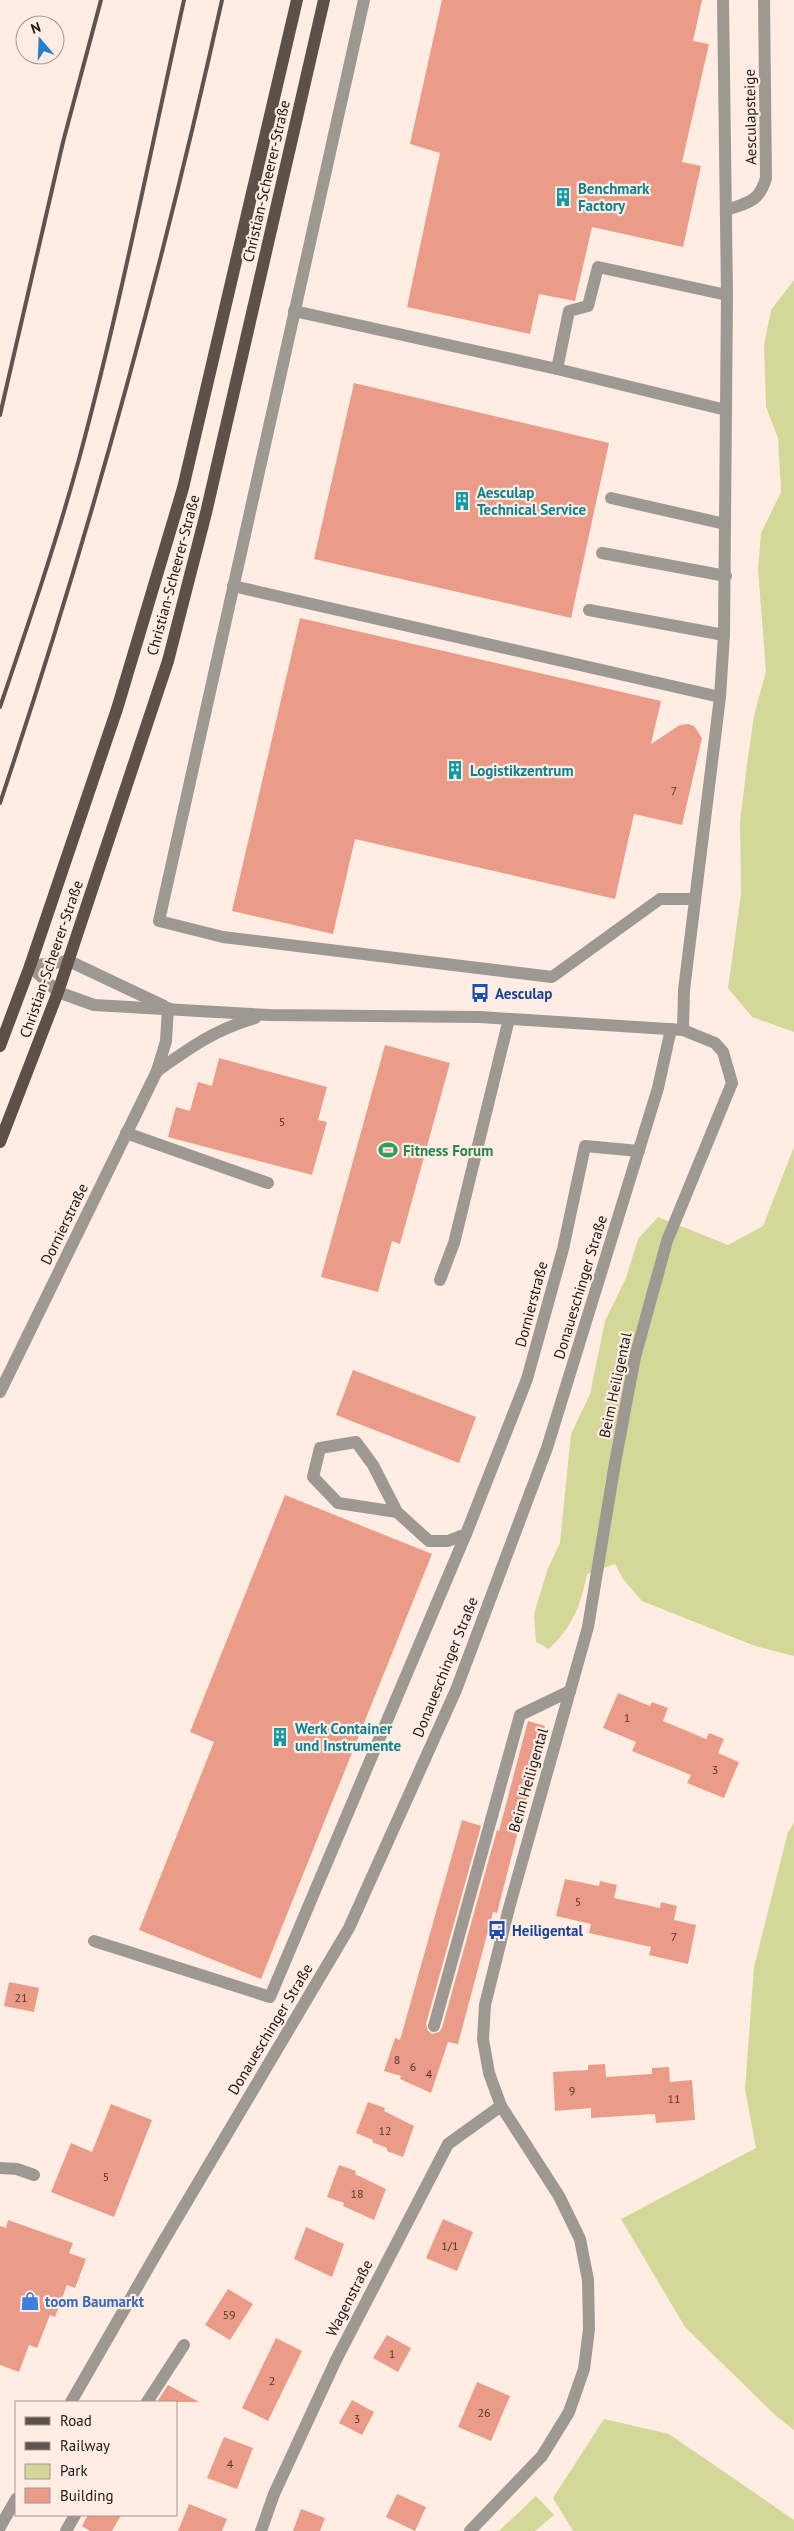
<svg xmlns="http://www.w3.org/2000/svg" width="794" height="2531" font-family="'PT Sans',sans-serif">
<style>
.green{fill:#d3d898}
.building{fill:#ea9c88}
.lines{fill:none;stroke-linecap:round;stroke-linejoin:round}
.minor{stroke:#9e9893;stroke-width:12}
.major{stroke:#5b5148;stroke-width:12}
.rail{stroke:#5e534f;stroke-width:4}
.labels{text-anchor:middle;dominant-baseline:central;stroke-width:4.5;stroke-linejoin:round;paint-order:stroke}
.number-label{font-size:12px;fill:#503830}
.street-label{font-size:15px;fill:#1d1613;stroke:#ffece3}
.culture-label{font-size:15px;font-weight:bold;fill:#0d838f;stroke:#ffece3;text-anchor:start}
.transit-label{font-size:15px;font-weight:bold;fill:#164399;stroke:#ffece3;text-anchor:start}
.leisure-label{font-size:15px;font-weight:bold;fill:#27864d;stroke:#ffece3;text-anchor:start}
.shop-label{font-size:15px;font-weight:bold;fill:#366cbe;stroke:#ffece3;text-anchor:start}
</style>
<rect width="100%" height="100%" fill="#ffece3"/>
<g class="green">
<path d="M794,280V1032L752,1017L728,988L741,894L740,822L747,764L754,716L766,671L758,570L761,533L781,492L778,438L766,407L764,345L771,310Z"/>
<path d="M794,1147V1656L755,1646L642,1601L623,1579L615,1564L587,1574C580,1607 573,1626 549,1649L536,1642L534,1614L548,1568L560,1543L571,1434L590,1394L605,1321L626,1278L638,1239L658,1217L728,1245L763,1226Z"/>
<path d="M794,1823V2430L775,2415L685,2327L621,2219L756,2148L745,2089L754,1967L788,1832Z"/>
<path d="M604,2419L669,2434L794,2520V2531H573L553,2498Z"/>
<path d="M536,2496L554,2515L535,2531H499Z"/>
</g>
<g class="building">
<path d="M442,0H702L693,41L709,44L682,162L701,166L683,247L592,227L575,301L539,294L530,334L407,307L440,153L410,144Z"/>
<path d="M354,383L609,443L571,618L314,559Z"/>
<path d="M300,618L661,701L651,744L680,725L688,724L694,726L702,738L682,825L634,814L615,899L355,839L333,934L232,911Z"/>
<path d="M385,1045L450,1063L400,1244L392,1241L378,1292L321,1277Z"/>
<path d="M219,1058L327,1087L318,1120L327,1122L312,1175L168,1137L176,1107L190,1111L198,1082L212,1086Z"/>
<path d="M353,1370L476,1417L459,1463L336,1415Z"/>
<path d="M285,1495L432,1554L261,1979L139,1930L214,1742L190,1732Z"/>
<path d="M618,1693L650,1706L652,1702L668,1708L663,1721L706,1739L709,1733L724,1739L718,1753L739,1762L724,1798L687,1783L691,1775L632,1751L636,1742L603,1728Z"/>
<path d="M528,1721L545,1726L497,1913L493,1912L458,2044L448,2042L431,2093L400,2079L401,2076L384,2071L395,2038L400,2040L462,1820L481,1826L426,2024L428,2031L432,2034L439,2032L442,2028L497,1830L499,1831Z"/>
<path d="M565,1879L599,1886L600,1881L617,1885L614,1898L660,1908L661,1902L677,1906L674,1920L696,1925L688,1964L649,1955L651,1947L589,1933L591,1924L556,1916Z"/>
<path d="M9,1982L39,1988L34,2012L4,2006Z"/>
<path d="M605,2064L606,2077L652,2074V2068L669,2067L670,2082L692,2080L695,2120L656,2123L655,2114L591,2118V2108L555,2111L553,2072L588,2070V2065Z"/>
<path d="M368,2102L385,2108L384,2111L414,2126L403,2157L387,2151V2148L372,2142L373,2140L356,2133Z"/>
<path d="M111,2104L152,2120L114,2217L51,2192L71,2143L92,2152Z"/>
<path d="M339,2165L356,2171L355,2174L386,2189L374,2220L343,2206L344,2203L327,2197Z"/>
<path d="M443,2219L473,2232L457,2271L426,2258Z"/>
<path d="M8,2220L73,2243L69,2253L86,2259L75,2288L67,2285L55,2317L50,2315L37,2348L29,2345L19,2372L0,2365V2226L6,2228Z"/>
<path d="M306,2227L344,2244L332,2277L294,2259Z"/>
<path d="M228,2289L253,2304L230,2340L205,2325Z"/>
<path d="M387,2335L411,2348L398,2372L373,2358Z"/>
<path d="M276,2338L302,2351L268,2421L242,2408Z"/>
<path d="M477,2382L510,2396L491,2441L458,2427Z"/>
<path d="M168,2385L199,2402H157Z"/>
<path d="M352,2400L374,2412L362,2435L339,2423Z"/>
<path d="M224,2437L253,2448L237,2489L207,2478Z"/>
<path d="M397,2494L426,2507L415,2531L386,2517Z"/>
<path d="M189,2504L227,2519L222,2531H178Z"/>
<path d="M301,2509L325,2518L320,2531H293Z"/>
<path d="M88,2515H121L112,2531H90L82,2526Z"/>
</g>
<g class="lines">
<g class="minor">
<path d="M364,0L159,921L223,937L552,977L660,899H695"/>
<path d="M727,210C749,202 759,202 766,178L764,0"/>
<path d="M294,311L557,369L726,410"/>
<path d="M557,369L569,311L588,306L598,267L727,295"/>
<path d="M611,498L725,524"/>
<path d="M602,553L726,576"/>
<path d="M233,586L720,697"/>
<path d="M589,610L724,635"/>
<path d="M30,966L58,992L94,1005L269,1015L480,1017L683,1030L715,1043L723,1052L732,1083L667,1241L635,1357L615,1463L588,1627L509,1908L485,2005L483,2039L489,2073L501,2106L559,2196L580,2239L588,2280L589,2329L584,2369L569,2412L542,2456L470,2531"/>
<path d="M30,966L69,961L164,1006"/>
<path d="M683,1030L684,990L720,697L724,635L727,295L723,0"/>
<path d="M157,1071C191,1047 214,1030 255,1018"/>
<path d="M126,1133L268,1183"/>
<path d="M440,1280L454,1243L509,1019"/>
<path d="M0,1392L157,1071L166,1041L168,1008"/>
<path d="M397,1512L338,1503L313,1477L320,1448L356,1442L373,1465L397,1512L429,1541H448L466,1534L527,1379L563,1249L585,1146L639,1151"/>
<path d="M94,1941L270,1997L466,1534"/>
<path d="M434,2026L520,1715L570,1691"/>
<path d="M0,2168L17,2169L34,2175"/>
<path d="M71,2402L163,2242L349,1928L456,1690L547,1448L658,1088L671,1029"/>
<path d="M147,2402L184,2345"/>
<path d="M0,2527L16,2499"/>
<path d="M66,2531L75,2515"/>
<path d="M261,2531L274,2494L336,2360L448,2144L501,2106"/>
</g>
<g class="major">
<path d="M0,1046L30,966L117,709L183,488L297,0"/>
<path d="M0,1142L58,992L168,661L206,513L324,0"/>
</g>
<g class="rail">
<path d="M0,415L63,142L101,0"/>
<path d="M0,707C28,625 56,543 79,459C120,308 150,153 184,0"/>
<path d="M0,803C88,540 162,271 222,0"/>
</g>
</g>
<defs>
<g id="building-bare" transform="scale(1.5)"><path d="M-4-6H4V6H1V3H-1V6H-4ZM-2.5-4.3h1.7v1.8h-1.7ZM.8-4.3h1.7v1.8H.8ZM-2.5-1h1.7V.8h-1.7ZM.8-1h1.7V.8H.8Z" fill="#0f9aa8" stroke="#ffece3" stroke-width="2.5" paint-order="stroke"/></g>
<g id="bus-bare" transform="scale(1.5)"><path d="M-5-6H5V4H4V6H2V4H-2V6H-4V4H-5ZM-3.5-4V0h7V-4ZM-3.5 1.2v1.5H-2V1.2ZM2 1.2v1.5H3.5V1.2Z" fill="#1a4fb4" stroke="#ffece3" stroke-width="2.5" paint-order="stroke"/></g>
<g id="stadium-bare" transform="scale(1.5)"><path d="M0-5a6.5 5 0 1 0 0 10a6.5 5 0 1 0 0-10ZM-3.5-1.8h7v3.6h-7Z" fill="#2e9e5b" stroke="#ffece3" stroke-width="2.5" paint-order="stroke"/></g>
<g id="shop-bare" transform="scale(1.5)"><path d="M-5-2.5h2.3a2.7 3.5 0 0 1 5.4 0H5L5.5 6h-11ZM-1.5-2.5h3a1.5 2.3 0 0 0-3 0Z" fill="#3f7fe0" stroke="#ffece3" stroke-width="2.5" paint-order="stroke"/></g>
</defs>
<g fill-rule="evenodd">
<use href="#building-bare" x="563" y="197"/>
<use href="#building-bare" x="462" y="501"/>
<use href="#building-bare" x="455" y="770"/>
<use href="#bus-bare" x="480" y="993"/>
<use href="#stadium-bare" x="388" y="1150"/>
<use href="#building-bare" x="280" y="1737"/>
<use href="#bus-bare" x="497" y="1930"/>
<use href="#shop-bare" x="30" y="2301"/>
</g>
<g class="labels">
<g class="number-label">
<text x="674" y="790">7</text>
<text x="282" y="1121">5</text>
<text x="627" y="1717">1</text>
<text x="715" y="1769">3</text>
<text x="578" y="1901">5</text>
<text x="674" y="1936">7</text>
<text x="21" y="1997">21</text>
<text x="397" y="2059">8</text>
<text x="413" y="2066">6</text>
<text x="429" y="2073">4</text>
<text x="572" y="2090">9</text>
<text x="674" y="2098">11</text>
<text x="385" y="2130">12</text>
<text x="106" y="2176">5</text>
<text x="357" y="2193">18</text>
<text x="450" y="2245">1/1</text>
<text x="229" y="2314">59</text>
<text x="392" y="2353">1</text>
<text x="272" y="2380">2</text>
<text x="484" y="2412">26</text>
<text x="357" y="2418">3</text>
<text x="230" y="2463">4</text>
</g>
<g class="street-label">
<text transform="translate(750 117) rotate(-91)">Aesculapsteige</text>
<text transform="translate(266 181) rotate(-77)">Christian-Scheerer-Straße</text>
<text transform="translate(173 575) rotate(-75)">Christian-Scheerer-Straße</text>
<text transform="translate(51 959) rotate(-71)">Christian-Scheerer-Straße</text>
<text transform="translate(64 1224) rotate(-64)">Dornierstraße</text>
<text transform="translate(580 1287) rotate(-73)">Donaueschinger Straße</text>
<text transform="translate(531 1304) rotate(-75)">Dornierstraße</text>
<text transform="translate(615 1385) rotate(-78)">Beim Heiligental</text>
<text transform="translate(445 1667) rotate(-68)">Donaueschinger Straße</text>
<text transform="translate(528 1780) rotate(-74)">Beim Heiligental</text>
<text transform="translate(270 2029) rotate(-59)">Donaueschinger Straße</text>
<text transform="translate(349 2298) rotate(-63)">Wagenstraße</text>
</g>
<g class="culture-label">
<text x="578" y="188">Benchmark<tspan x="578" dy="17">Factory</tspan></text>
<text x="477" y="492">Aesculap<tspan x="477" dy="17">Technical Service</tspan></text>
<text x="470" y="770">Logistikzentrum</text>
<text x="295" y="1728">Werk Container<tspan x="295" dy="17">und Instrumente</tspan></text>
</g>
<g class="transit-label">
<text x="495" y="993">Aesculap</text>
<text x="512" y="1930">Heiligental</text>
</g>
<g class="leisure-label">
<text x="403" y="1150">Fitness Forum</text>
</g>
<g class="shop-label">
<text x="45" y="2301">toom Baumarkt</text>
</g>
</g>
<rect x="15" y="2401" width="162" height="115" fill="#ffece3" stroke="#a59690"/>
<rect x="25" y="2417" width="25" height="8" fill="#5b5148" stroke="#a59690"/>
<text x="60" y="2426" font-size="15" fill="#1d1613">Road</text>
<rect x="25" y="2442" width="25" height="8" fill="#5e534f" stroke="#a59690"/>
<text x="60" y="2451" font-size="15" fill="#1d1613">Railway</text>
<rect x="25" y="2464" width="25" height="15" fill="#d3d898" stroke="#a59690"/>
<text x="60" y="2476" font-size="15" fill="#1d1613">Park</text>
<rect x="25" y="2488" width="25" height="15" fill="#ea9c88" stroke="#a59690"/>
<text x="60" y="2501" font-size="15" fill="#1d1613">Building</text>
<g transform="translate(40 40) rotate(341)"><circle r="24" fill="#ffece3" stroke="#a59690"/>
<path d="M0-4L9 19L0 12L-9 19Z" fill="#267dcb"/>
<text y="-8" font-size="14" font-weight="bold" text-anchor="middle" fill="#1d1613">N</text>
</g>
</svg>
